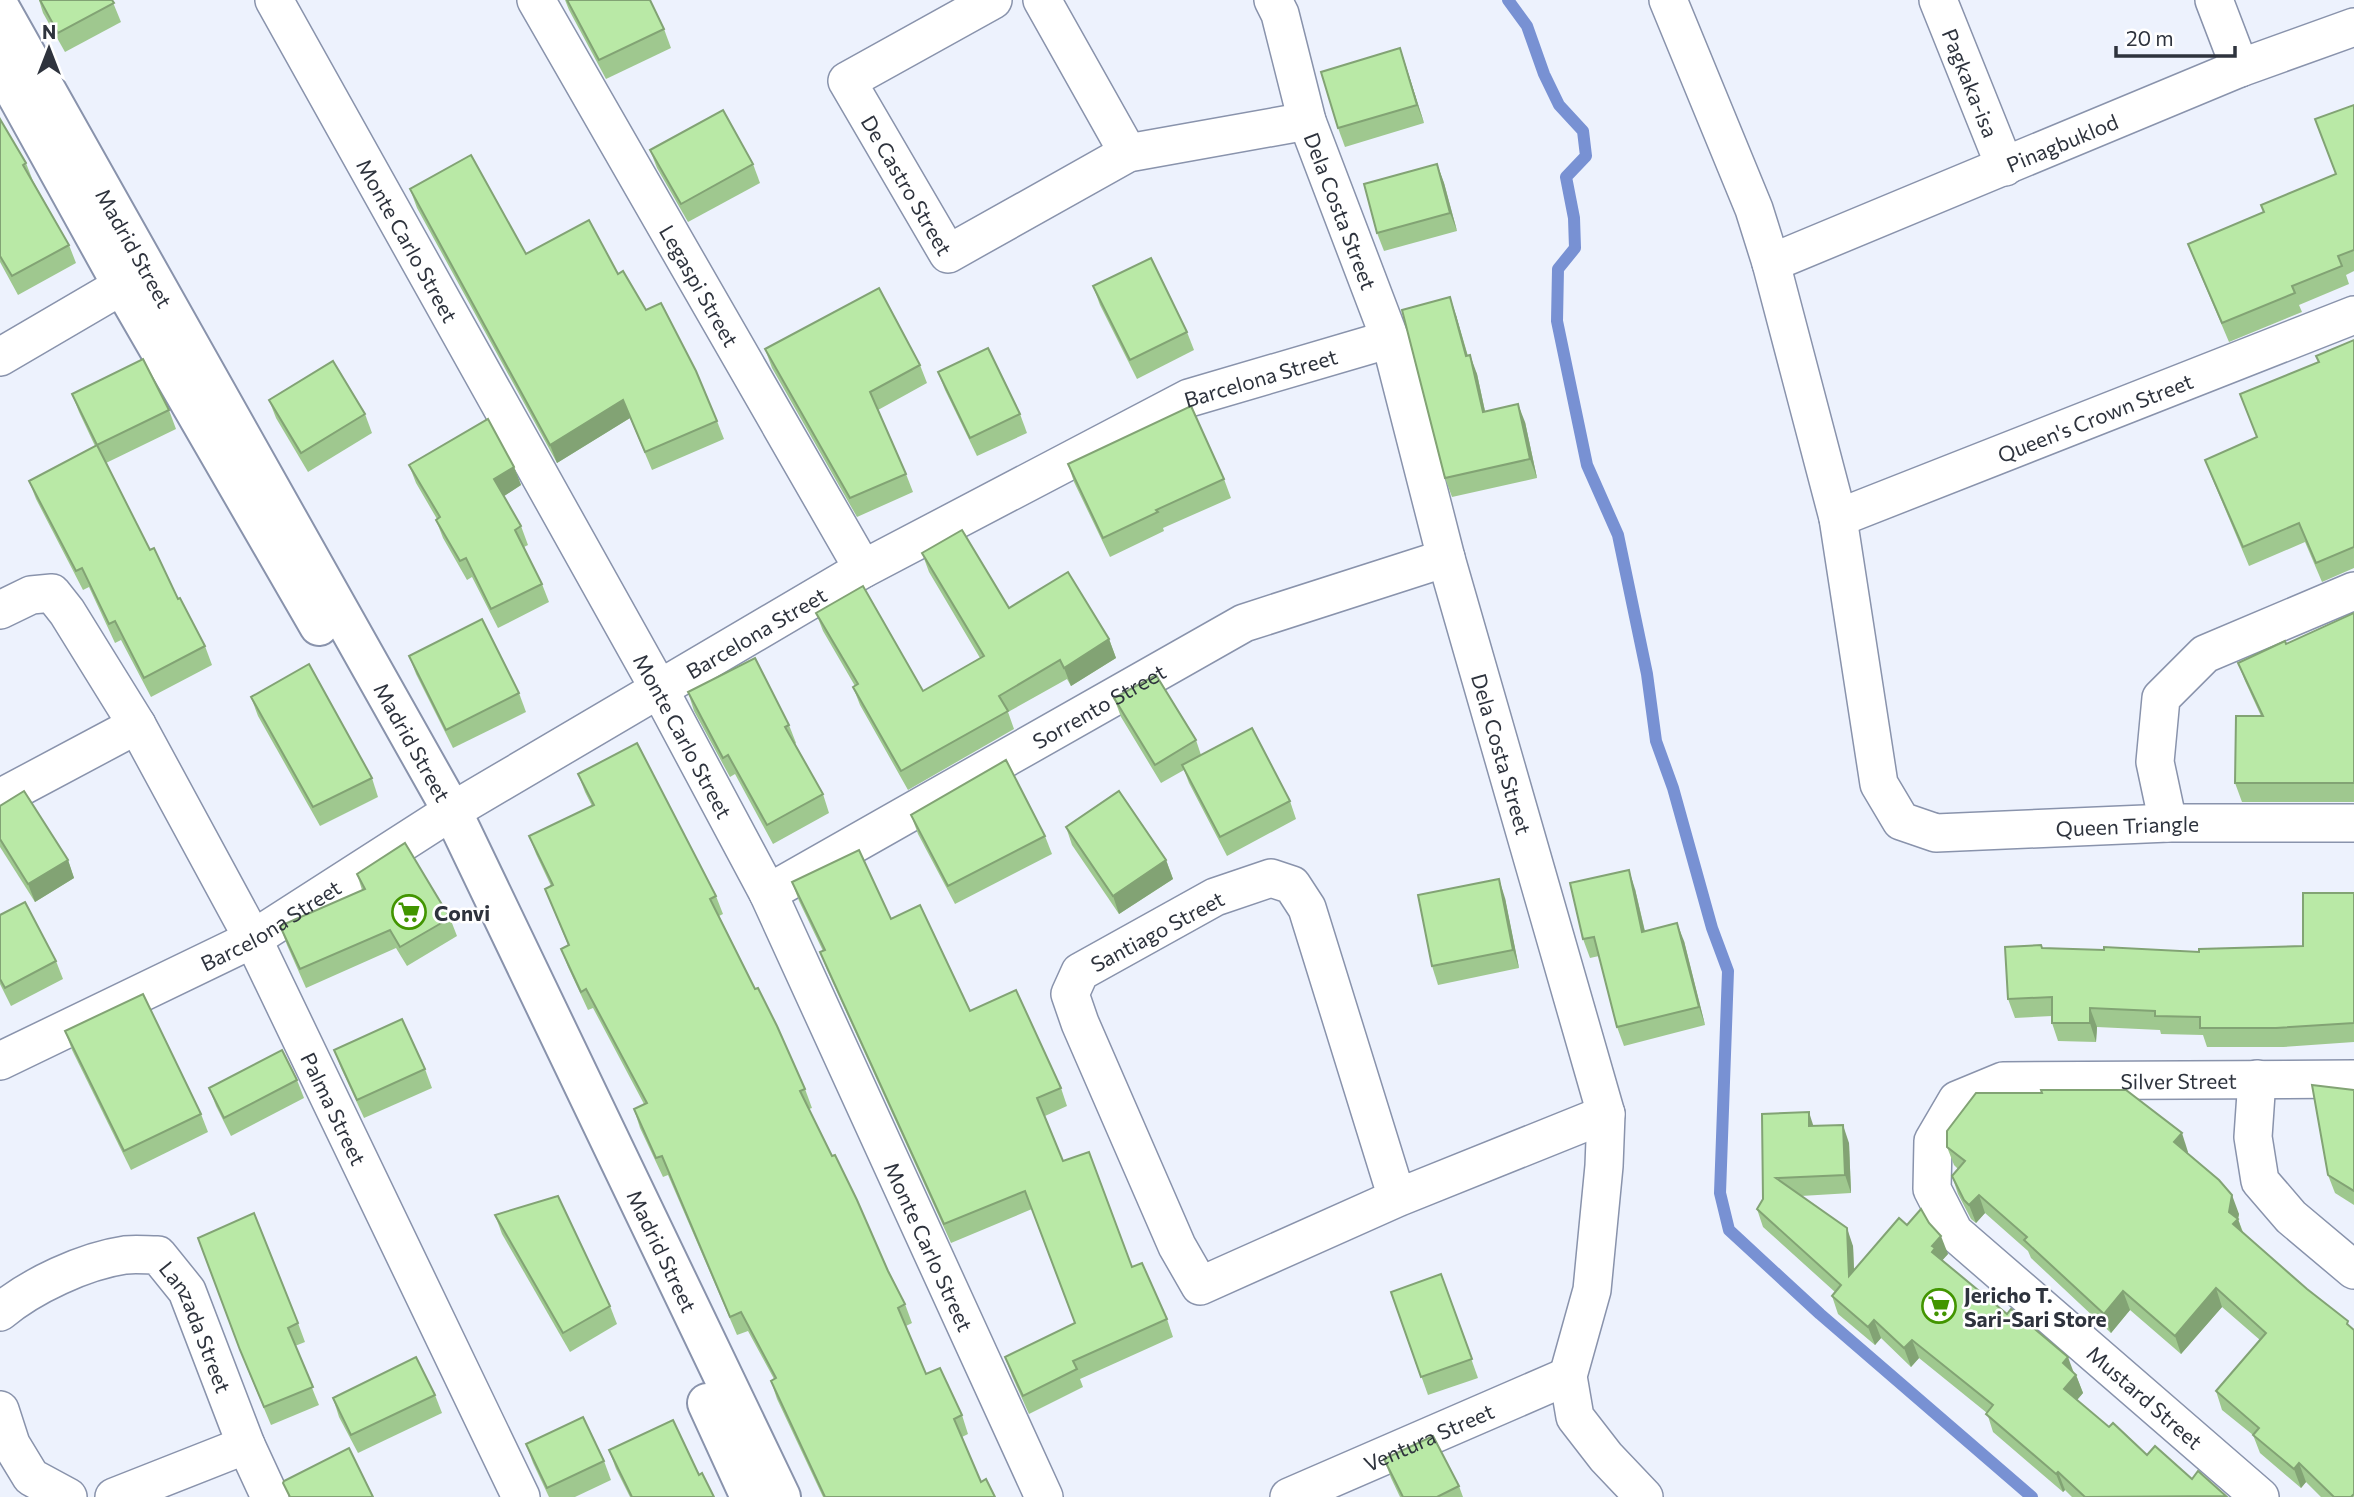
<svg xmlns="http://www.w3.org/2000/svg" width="2354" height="1497" font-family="Commissioner,sans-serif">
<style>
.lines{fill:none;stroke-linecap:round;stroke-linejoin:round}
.stream{stroke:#7891d3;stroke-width:12}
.street-casing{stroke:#8993ac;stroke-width:40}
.secondary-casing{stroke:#8993ac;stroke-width:42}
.street{stroke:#fff;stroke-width:37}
.secondary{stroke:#fff;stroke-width:38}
.wall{fill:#9fc88f}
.shaded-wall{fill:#82a374}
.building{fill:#b9e9a6;stroke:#82a374;stroke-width:2}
.labels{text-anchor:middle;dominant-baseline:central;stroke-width:5;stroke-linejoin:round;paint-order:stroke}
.street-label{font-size:21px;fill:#2e333d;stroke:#fff}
.poi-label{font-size:21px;font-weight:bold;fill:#2e333d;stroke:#fff;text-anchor:start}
</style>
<rect width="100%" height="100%" fill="#edf2fd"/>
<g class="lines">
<path class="stream" d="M1508,0L1527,26L1544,74L1559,105L1583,131L1586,156L1566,177L1574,218L1575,248L1558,269L1557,321L1587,465L1618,535L1647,674L1656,741L1673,788L1712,928L1728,971L1720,1193L1729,1230L1820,1314L2032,1497"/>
<g class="street-casing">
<g id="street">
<path id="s1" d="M274,0L659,689L768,893L1044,1497"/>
<path id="s2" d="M536,0L863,569"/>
<path id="s3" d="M993,0L847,81L948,254L1128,153L1307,121"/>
<path d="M1042,0L1128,153"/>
<path id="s4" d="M1273,0L1280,14L1307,121L1390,339L1446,558L1606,1114L1604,1166L1592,1290L1568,1376L1575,1417L1606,1457L1644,1497"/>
<path id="s5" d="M1668,0L1754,209L1771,263L1838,518L1879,784L1901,821L1936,833L2168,823H2354"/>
<path id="s6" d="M1938,0L2005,167"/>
<path d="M2214,0L2240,68"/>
<path id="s7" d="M1771,263L2240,68L2354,27"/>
<path d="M0,357L147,271"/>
<path id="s8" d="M1838,518L2354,315"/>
<path id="s9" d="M0,610L31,595L52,593L67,612L137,725L253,939L521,1497"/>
<path d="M0,798L137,725"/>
<path d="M2168,823L2155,762L2161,698L2205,654L2354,591"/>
<path id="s10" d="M768,893L1244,623L1446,558"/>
<path id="s11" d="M0,1061L253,939L452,811L863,569L1189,398L1390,339"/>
<path d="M2257,1079L2253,1137L2260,1181L2291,1217L2354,1270"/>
<path d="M1397,1198L1307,908L1292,885L1271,878L1215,897L1080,972L1070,994L1080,1023L1177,1246L1200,1286L1397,1198L1606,1114"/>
<path id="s12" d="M0,1312C31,1286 84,1261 125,1255C135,1254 147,1255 158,1255L187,1291L246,1445L270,1497"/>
<path d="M0,1410L11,1444L31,1477L68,1497"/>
<path d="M114,1497L246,1445"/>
<path id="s13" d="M1289,1497L1568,1376"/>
<path id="s14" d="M2260,1497L1954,1232L1932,1189L1933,1141L1957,1100L2003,1081L2354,1079"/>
</g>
</g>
<g class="secondary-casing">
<g id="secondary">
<path id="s15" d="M0,8L452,811L781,1497"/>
<path d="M0,65L123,287L319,626"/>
<path d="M707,1403L750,1497"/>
</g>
</g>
<use href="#street" class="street"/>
<use href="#secondary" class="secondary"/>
</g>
<g class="wall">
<path d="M39,0H112L121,22L65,52L43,13Z"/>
<path d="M565,0H650L664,29L671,48L606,79L569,10Z"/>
<path d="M1400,48L1424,123L1345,147L1338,128Z"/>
<path d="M2354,105V271L2346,275L2349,284L2299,305L2302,312L2229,342L2195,262L2188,244L2263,212L2336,174Z"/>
<path d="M0,119L26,163L33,181L69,245L76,263L18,295L0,262Z"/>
<path d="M650,150L753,164L760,183L688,222L657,168Z"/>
<path d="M1437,164L1444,183L1457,231L1384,251L1377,233Z"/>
<path d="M410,189L526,254L618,274L646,310L717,421L724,439L652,470L630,418L557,463L417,208Z"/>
<path d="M1093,286L1187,332L1194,350L1137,379L1100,305Z"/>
<path d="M1456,315L1468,356L1477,374L1485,411L1525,422L1537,478L1452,497L1445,478Z"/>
<path d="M2354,340V568L2322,582L2305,542L2249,566L2212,478L2205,460L2257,437L2240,394L2318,362Z"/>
<path d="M765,349L920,365L927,383L878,410L906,474L913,492L857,517L772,368Z"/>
<path d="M938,372L1020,414L1027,433L977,456L945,390Z"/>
<path d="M72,394L169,410L176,429L106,463L150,550L205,646L212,665L151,697L121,640L115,643L89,587L83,590L36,499L29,481L95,446L79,412Z"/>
<path d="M269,400L365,414L372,433L308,472L276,418Z"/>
<path d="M1068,464L1224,479L1231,498L1163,528L1164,531L1110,557L1074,482Z"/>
<path d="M409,465L514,467L521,485L504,496L521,526L528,545L524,547L542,584L549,602L498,628L472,577L467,580L443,538L436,520L437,519L416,483Z"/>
<path d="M922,553L1009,608L1109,639L1116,658L1071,686L1067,679L1008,712L1014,729L908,790L860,705L853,687L855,686L823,631L816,613L923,691L980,658L929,572Z"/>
<path d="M2354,613V802H2242L2235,783L2261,716L2245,681L2238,663L2286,644Z"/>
<path d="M409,656L519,693L526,712L453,748L416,674Z"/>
<path d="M688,692L789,725L796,743L795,744L823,794L829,813L773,844L735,774L730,777L694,711Z"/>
<path d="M251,697L372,778L378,797L320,826L258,716Z"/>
<path d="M1114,698L1196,740L1201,755L1290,801L1296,819L1227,856L1189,783L1184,770L1161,783L1121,717Z"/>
<path d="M578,774L716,896L723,914L719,916L805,1089L812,1108L809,1109L905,1304L912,1323L906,1326L926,1374L962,1415L968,1434L962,1437L981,1482L995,1497H823L777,1399L771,1381L774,1379L748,1331L737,1335L668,1175L663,1177L640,1128L634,1109L644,1104L593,1008L588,1010L568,967L561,949L568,945L545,889L551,886L536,854L529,836L592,806L585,792Z"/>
<path d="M0,806L68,860L74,878L35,902L0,847Z"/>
<path d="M911,815L1045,836L1052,854L955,904L918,834Z"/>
<path d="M1066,827L1166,860L1173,879L1119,914L1072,845Z"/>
<path d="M357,874L450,918L457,936L407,966L396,948L306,988L287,945L280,926L362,890Z"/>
<path d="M792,882L891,919L970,1011L1061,1088L1067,1106L1045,1116L1063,1161L1167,1319L1173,1337L1080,1379L1083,1387L1029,1414L1012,1376L1005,1357L1075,1323L1032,1209L951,1243L827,970L820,952L823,951L799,901Z"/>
<path d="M1635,889L1645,931L1684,941L1705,1025L1624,1046L1617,1027L1599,956L1590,958L1583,939Z"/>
<path d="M2354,893V1042L2283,1047H2207L2203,1035L2161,1034L2160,1030L2097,1027L2096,1042L2058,1041L2052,1023V1016L2015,1018L2008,999L2042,948L2199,952L2303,946Z"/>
<path d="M1505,898L1519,968L1438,985L1432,966Z"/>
<path d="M0,915L56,961L63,979L11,1006L0,984Z"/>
<path d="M65,1031L201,1114L208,1132L131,1170L72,1050Z"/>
<path d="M334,1050L425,1069L432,1088L364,1118L341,1068Z"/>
<path d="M297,1080L304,1098L231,1136L216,1106L209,1088Z"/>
<path d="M2354,1090V1205L2335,1193L2328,1175Z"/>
<path d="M2042,1093L2188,1152L2187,1153L2239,1214L2238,1219L2243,1232L2354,1497H2321L2306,1482L2301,1488L2260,1453L2253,1435L2222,1410L2216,1391L2260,1340L2222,1307L2181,1354L2130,1310L2111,1333L2031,1258L2028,1251L1985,1213L1976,1223L1971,1219L1958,1194L1952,1176L1958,1169L1954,1165L1947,1147Z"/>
<path d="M1814,1126L1849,1143L1851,1193L1801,1196L1853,1246L1854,1269L1907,1225L1929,1223L1948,1254L1942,1260L2076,1375L2083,1393L2077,1400L2109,1427L2147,1455L2226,1497H2072L2065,1490L2063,1492L1993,1432L1987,1413L1919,1358L1911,1367L1881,1338L1875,1345L1838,1314L1832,1296L1835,1292L1763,1227L1757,1209Z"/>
<path d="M495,1215L610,1306L617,1324L570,1352L502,1234Z"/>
<path d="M198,1238L298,1323L305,1342L295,1346L319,1405L271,1425L247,1368Z"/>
<path d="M1441,1274L1478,1378L1428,1395L1391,1292Z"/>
<path d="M435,1395L442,1413L358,1453L339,1417L333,1398Z"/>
<path d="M526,1444L604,1461L611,1480L575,1497H549L533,1463Z"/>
<path d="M609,1450L699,1475L714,1497H630L616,1469Z"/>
<path d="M1384,1459L1459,1486L1463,1497H1400L1391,1478Z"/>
</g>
<g class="shaded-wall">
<path d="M1400,48L1406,66L1424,123L1417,105Z"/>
<path d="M1437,164L1444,183L1457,231L1450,213Z"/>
<path d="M1450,297L1456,315L1473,375L1466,356Z"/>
<path d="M1470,355L1477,374L1489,430L1483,412Z"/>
<path d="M623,400L630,418L557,463L550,445Z"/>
<path d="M1518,404L1525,422L1537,478L1530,459Z"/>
<path d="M514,467L521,485L501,498L494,479Z"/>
<path d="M1109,639L1116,658L1071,686L1064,668Z"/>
<path d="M68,860L74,878L35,902L28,884Z"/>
<path d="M1166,860L1173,879L1119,914L1113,896Z"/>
<path d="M1629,870L1635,889L1649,950L1642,932Z"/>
<path d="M1499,879L1505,898L1519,968L1513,950Z"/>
<path d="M1677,923L1684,941L1705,1025L1699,1007Z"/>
<path d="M2090,1008L2097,1027L2096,1042L2090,1023Z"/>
<path d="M1809,1112L1815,1131L1809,1126Z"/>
<path d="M1843,1125L1849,1143L1851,1193L1845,1175Z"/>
<path d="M2182,1133L2188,1152L2181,1161L2174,1142Z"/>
<path d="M1979,1195L1985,1213L1976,1223L1969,1205Z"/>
<path d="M2232,1195L2239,1214L2238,1219L2244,1237L2240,1242L2229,1212Z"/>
<path d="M1847,1228L1853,1246L1855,1295L1849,1276Z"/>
<path d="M1941,1236L1948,1254L1940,1263L1932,1252V1246Z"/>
<path d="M2216,1288L2222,1307L2181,1354L2175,1336Z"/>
<path d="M2123,1291L2130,1310L2111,1333L2104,1314Z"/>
<path d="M1874,1320L1881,1338L1875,1345L1868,1327Z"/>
<path d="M1912,1340L1919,1358L1911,1367L1904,1348Z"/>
<path d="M2068,1357L2075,1376L2063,1363Z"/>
<path d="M2076,1375L2083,1393L2071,1407L2064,1389Z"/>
<path d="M2299,1463L2306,1482L2301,1488L2294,1469Z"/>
<path d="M2058,1472L2065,1490L2063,1492L2056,1474Z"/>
</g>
<g class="building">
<path d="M40,0H112L114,3L58,33Z"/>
<path d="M567,0H650L664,29L599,60Z"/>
<path d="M1400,48L1417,105L1338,128L1321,72Z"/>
<path d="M2354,105V250L2338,256L2342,266L2292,286L2295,293L2222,323L2188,244L2264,212L2261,205L2336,174L2315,119Z"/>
<path d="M723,110L753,164L681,204L650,150Z"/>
<path d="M0,119L26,163L23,165L69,245L12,276L0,256Z"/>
<path d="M471,155L526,254L589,220L618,274L623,271L646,310L661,303L696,371L717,421L645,452L623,400L550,445L410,189Z"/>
<path d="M1437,164L1450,213L1377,233L1364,184Z"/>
<path d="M1151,258L1187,332L1130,360L1093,286Z"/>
<path d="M879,288L920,365L870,392L906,474L850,498L765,349Z"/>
<path d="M1450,297L1466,356L1470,355L1483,412L1518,404L1530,459L1445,478L1402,310Z"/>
<path d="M2354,340V547L2316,563L2299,523L2243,547L2205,460L2257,437L2240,394L2319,362L2316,356Z"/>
<path d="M988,348L1020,414L970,438L938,372Z"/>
<path d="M143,359L169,410L97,445L72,394Z"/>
<path d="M333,361L365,414L301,453L269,400Z"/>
<path d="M1191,406L1224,479L1156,510L1158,512L1103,538L1068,464Z"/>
<path d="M488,419L514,467L494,479L521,526L515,530L542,584L491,609L466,558L460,561L436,520L440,517L409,465Z"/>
<path d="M97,445L150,550L154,548L178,599L180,598L205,646L144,678L115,621L109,624L82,568L76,571L29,481Z"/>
<path d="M962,530L1009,608L1068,572L1109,639L1064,668L1060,660L999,696L1008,711L901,771L853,687L858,684L816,613L863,586L923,691L984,656L922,553Z"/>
<path d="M2354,613V783H2235L2236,716H2263L2238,663L2285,641L2286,644Z"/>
<path d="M482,619L519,693L446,730L409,656Z"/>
<path d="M755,658L789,725L785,727L823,794L767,825L728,755L723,758L688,692Z"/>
<path d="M309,664L372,778L313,807L251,697Z"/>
<path d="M1156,675L1196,740L1155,765L1114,698Z"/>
<path d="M1252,728L1290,801L1220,837L1182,765Z"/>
<path d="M637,743L716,896L710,899L755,989L758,988L777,1026L805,1089L800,1091L832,1156L835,1155L857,1200L888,1271L905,1304L898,1308L926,1374L940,1368L962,1415L954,1419L981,1482L986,1479L995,1497H825L771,1381L776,1378L741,1312L730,1317L662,1156L656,1158L634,1109L647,1103L586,989L581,992L561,949L569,945L545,889L553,885L529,836L594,805L578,774Z"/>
<path d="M1006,760L1045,836L948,886L911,815Z"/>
<path d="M24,791L68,860L28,884L0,839V806Z"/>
<path d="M1119,791L1166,860L1113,896L1066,827Z"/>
<path d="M405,843L450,918L400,947L390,930L300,969L280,926L365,889L357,874Z"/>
<path d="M859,850L891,919L920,905L970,1011L1016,990L1061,1088L1037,1098L1063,1161L1089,1152L1132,1267L1142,1263L1167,1319L1073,1361L1077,1369L1023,1396L1005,1357L1075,1323L1025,1191L944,1224L820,952L825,950L792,882Z"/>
<path d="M1629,870L1642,932L1677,923L1699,1007L1617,1027L1594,937L1583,939L1570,883Z"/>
<path d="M1499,879L1513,950L1432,966L1418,895Z"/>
<path d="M2303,893H2354V1023L2276,1028H2200V1017L2155,1016V1011L2090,1008V1023H2052V997L2008,999L2005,947L2041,945L2042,948L2104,950V947L2199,952V949L2303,946Z"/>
<path d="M25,902L56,961L5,988L0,979V915Z"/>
<path d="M143,994L201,1114L124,1151L65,1031Z"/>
<path d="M402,1019L425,1069L357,1100L334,1050Z"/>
<path d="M282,1050L297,1080L224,1118L209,1088Z"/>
<path d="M2312,1085L2354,1090V1191L2328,1175Z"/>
<path d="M2041,1090H2126L2182,1133L2174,1142L2219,1180L2232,1195L2229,1212L2238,1219L2233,1224L2307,1289L2348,1321L2347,1324L2354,1330V1494L2351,1497H2334L2299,1463L2294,1469L2253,1435L2259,1428L2216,1391L2266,1333L2216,1288L2175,1336L2123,1291L2104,1314L2024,1240L2027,1237L1979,1195L1969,1205L1964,1200L1952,1176L1965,1161L1947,1147V1131L1976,1093H2042Z"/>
<path d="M1809,1112V1126L1843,1125L1845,1175L1776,1178L1847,1228L1849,1276L1899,1218L1907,1225L1921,1209L1929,1223L1941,1236L1932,1246L1935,1248L1932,1252L2007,1314L2011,1309L2068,1357L2063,1363L2076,1375L2064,1389L2109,1427L2113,1423L2147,1455L2155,1446L2192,1479L2198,1471L2226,1496L2085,1497L2058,1472L2056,1474L1986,1414L1993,1405L1912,1340L1904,1348L1874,1320L1868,1327L1832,1296L1841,1285L1757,1209L1763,1199L1762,1114Z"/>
<path d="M558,1196L610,1306L563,1333L495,1215Z"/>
<path d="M254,1213L298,1323L288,1328L313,1387L264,1407L240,1350L198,1238Z"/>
<path d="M1441,1274L1472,1359L1421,1377L1391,1292Z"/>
<path d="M416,1357L435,1395L351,1435L333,1398Z"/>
<path d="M583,1417L604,1461L547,1488L526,1444Z"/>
<path d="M673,1420L699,1475L702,1473L714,1497H632L609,1450Z"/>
<path d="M1433,1436L1459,1486L1437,1497H1403L1384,1459Z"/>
<path d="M349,1448L373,1497H290L283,1483L284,1481Z"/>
</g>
<defs>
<g id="supermarket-ring" transform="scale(1.75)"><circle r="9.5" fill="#fff" stroke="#429500" stroke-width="1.5"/><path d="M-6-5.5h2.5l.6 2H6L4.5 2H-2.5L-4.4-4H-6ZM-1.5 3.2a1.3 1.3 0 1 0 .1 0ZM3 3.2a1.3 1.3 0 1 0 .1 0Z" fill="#429500"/></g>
</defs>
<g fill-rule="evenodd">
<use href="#supermarket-ring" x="409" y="912"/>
<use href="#supermarket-ring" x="1939" y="1306"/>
</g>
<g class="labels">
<g class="street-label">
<text stroke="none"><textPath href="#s6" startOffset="89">Pagkaka-isa</textPath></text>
<text stroke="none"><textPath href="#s7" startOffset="315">Pinagbuklod</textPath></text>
<text stroke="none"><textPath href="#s3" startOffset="287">De Castro Street</textPath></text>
<text stroke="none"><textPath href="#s4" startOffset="222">Dela Costa Street</textPath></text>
<text stroke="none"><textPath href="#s1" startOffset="275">Monte Carlo Street</textPath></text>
<text stroke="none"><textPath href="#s15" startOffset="275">Madrid Street</textPath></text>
<text stroke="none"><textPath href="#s2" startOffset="329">Legaspi Street</textPath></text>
<text stroke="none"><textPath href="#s11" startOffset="1437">Barcelona Street</textPath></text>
<text stroke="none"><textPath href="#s8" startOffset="276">Queen's Crown Street</textPath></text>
<text stroke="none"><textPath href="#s11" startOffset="870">Barcelona Street</textPath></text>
<text stroke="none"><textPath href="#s10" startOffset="380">Sorrento Street</textPath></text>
<text stroke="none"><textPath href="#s1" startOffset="842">Monte Carlo Street</textPath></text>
<text stroke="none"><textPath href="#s15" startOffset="842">Madrid Street</textPath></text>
<text stroke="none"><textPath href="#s4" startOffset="789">Dela Costa Street</textPath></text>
<text stroke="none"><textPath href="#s5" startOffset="1087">Queen Triangle</textPath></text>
<text stroke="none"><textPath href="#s11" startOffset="303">Barcelona Street</textPath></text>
<text transform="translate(1157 931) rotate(-28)">Santiago Street</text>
<text stroke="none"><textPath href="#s14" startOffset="774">Silver Street</textPath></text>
<text stroke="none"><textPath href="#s9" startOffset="644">Palma Street</textPath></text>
<text stroke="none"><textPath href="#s1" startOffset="1409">Monte Carlo Street</textPath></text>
<text stroke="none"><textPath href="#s15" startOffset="1409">Madrid Street</textPath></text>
<text stroke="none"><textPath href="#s12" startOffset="254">Lanzada Street</textPath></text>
<text transform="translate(2145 1397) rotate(41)">Mustard Street</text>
<text stroke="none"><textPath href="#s13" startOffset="152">Ventura Street</textPath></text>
</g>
<g class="poi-label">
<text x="434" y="912">Convi</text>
<text x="1964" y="1294">Jericho T.<tspan x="1964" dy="24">Sari-Sari Store</tspan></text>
</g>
</g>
<g transform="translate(49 49)" stroke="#ffffff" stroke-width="5" paint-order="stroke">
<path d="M0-5L12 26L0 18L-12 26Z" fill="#2e333d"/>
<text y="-10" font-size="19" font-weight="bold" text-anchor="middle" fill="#2e333d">N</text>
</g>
<path d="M2116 46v10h119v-10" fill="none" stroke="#2e333d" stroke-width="3.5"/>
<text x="2126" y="46" font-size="21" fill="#2e333d" stroke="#ffffff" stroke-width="5" paint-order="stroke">20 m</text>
</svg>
